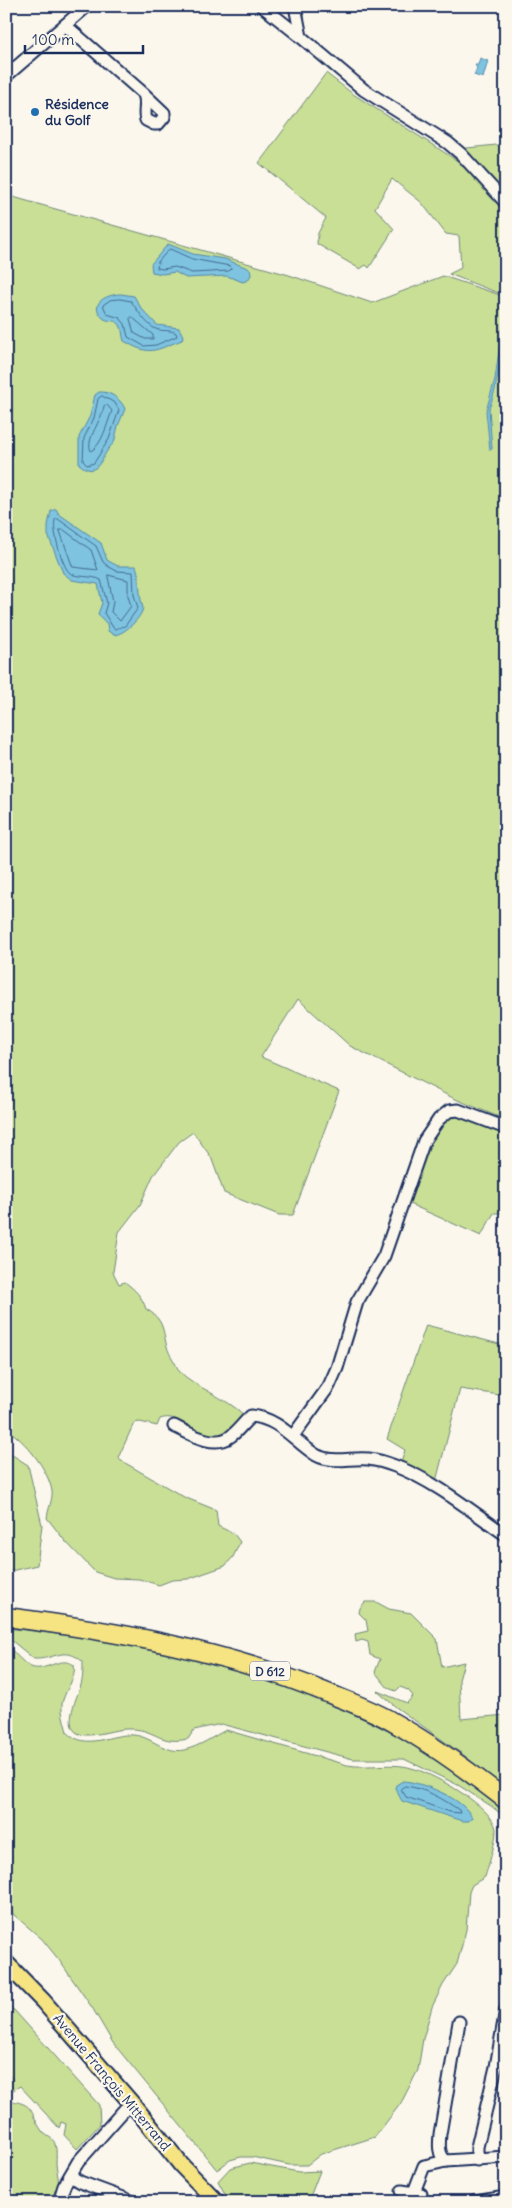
<svg xmlns="http://www.w3.org/2000/svg" width="512" height="2208" font-family="Delius,sans-serif">
<style>
.green{fill:#c8df95;stroke:#72877a}
.water{fill:#7ec3df;stroke:#5688ab}
.lines{fill:none;stroke-linecap:round;stroke-linejoin:round}
.shore{stroke:#436a92;stroke-width:1}
.minor-casing{stroke:#1b2f5e;stroke-width:15}
.major-casing{stroke:#1b2f5e;stroke-width:19}
.highway-casing{stroke:#1b2f5e;stroke-width:21}
.minor{stroke:#fbf7ec;stroke-width:11}
.major{stroke:#f6e381;stroke-width:15}
.highway{stroke:#f6e381;stroke-width:18}
.poi-dot{fill:#1f6fb2;stroke:#fbf7ec;stroke-width:2}
.labels{text-anchor:middle;dominant-baseline:central;stroke-width:4.5;stroke-linejoin:round;paint-order:stroke}
.shield{fill:#fbf7ec;stroke:#5e6b89;stroke-width:1}
.shield-label{font-size:12px;font-weight:bold;fill:#1b2f5e}
.poi-label{font-size:14px;font-weight:bold;fill:#1b2f5e;stroke:#fbf7ec;text-anchor:start}
.street-label{font-size:14px;fill:#1b2f5e;stroke:#fbf7ec}
</style>
<rect width="100%" height="100%" fill="#fbf7ec"/>
<filter id="ink" filterUnits="userSpaceOnUse"><feTurbulence type="fractalNoise" baseFrequency=".02" numOctaves="2"/><feDisplacementMap in="SourceGraphic" scale="10" xChannelSelector="R" yChannelSelector="G"/><feConvolveMatrix kernelMatrix="1 2 1 2 8 2 1 2 1" color-interpolation-filters="sRGB"/></filter>
<g filter="url(#ink)">
<g class="green">
<path d="M326,73L353,94L461,163L467,148L506,144V296L449,274L461,268L459,236L446,234L421,202L392,179L375,208L394,229L369,268L366,265L360,269L317,244L318,233L326,218L259,163Z"/>
<path d="M6,195L289,275L372,303L443,276L506,297V1120L453,1098L350,1046L298,999L261,1057L339,1091L293,1215H279L224,1193L211,1157L193,1132L179,1142L153,1176L140,1205L119,1232L113,1272L119,1284L125,1282C135,1290 142,1296 146,1309C171,1323 159,1340 174,1361C176,1364 177,1368 179,1371C196,1388 225,1397 244,1415L241,1423C235,1427 228,1434 221,1436C200,1442 181,1411 160,1419L157,1426L140,1422L134,1423L119,1456L120,1460L184,1497L216,1510L218,1526L234,1534L240,1542L233,1557L225,1566L188,1579L172,1580L159,1585L139,1579L114,1578L95,1572L65,1541L47,1518C48,1509 53,1499 52,1491C48,1469 25,1440 6,1429Z"/>
<path d="M449,1114H458L506,1130V1213H494L481,1236L405,1202L423,1151Z"/>
<path d="M426,1325L503,1345L506,1338V1396L460,1389L434,1489L400,1466L405,1450L387,1439Z"/>
<path d="M6,1451L28,1465L42,1525L37,1565L6,1572Z"/>
<path d="M365,1602H376L389,1609L411,1613L437,1639L442,1667L464,1662L459,1680L461,1719L506,1715V1791L465,1756L397,1708L377,1691L407,1703L413,1696L408,1690L400,1687L396,1691L388,1688L375,1672L380,1659L370,1655L368,1642L362,1640L356,1642L355,1634L368,1631L366,1620L359,1613L360,1608Z"/>
<path d="M6,1628C70,1635 135,1643 198,1658C261,1673 324,1699 382,1728C427,1750 466,1780 506,1809V1818L491,1806L458,1785L404,1759H353L221,1724L194,1730L188,1739C159,1745 157,1730 132,1729C118,1728 105,1734 90,1735C59,1737 74,1704 80,1688C83,1680 83,1671 83,1662C65,1645 54,1660 34,1659L6,1636Z"/>
<path d="M6,1645C14,1651 22,1663 31,1667C45,1673 60,1655 74,1665C77,1678 64,1691 62,1704C61,1713 65,1723 67,1732C87,1752 110,1733 133,1735C151,1736 165,1754 184,1750C201,1746 212,1737 226,1730L347,1765C369,1769 393,1761 415,1769C435,1775 493,1807 496,1829C497,1838 488,1867 485,1877L472,1885L469,1892L466,1930L457,1964L443,1985L432,2007L423,2039L418,2070L401,2103L375,2137L321,2154L307,2165H289L252,2157H241L230,2160L217,2170L113,2043L93,2009L59,1960L42,1939L14,1915L6,1904Z"/>
<path d="M6,2005L14,2010L99,2105L100,2124L77,2149L64,2135L66,2124L61,2122L59,2128L20,2086L10,2092L6,2091V2073L13,2080L6,2071Z"/>
<path d="M6,2100C37,2104 28,2111 42,2131C45,2136 53,2137 55,2144C57,2150 56,2157 56,2164C58,2178 61,2188 56,2202H6Z"/>
<path d="M250,2163L299,2172L320,2171L308,2202H234L225,2194L218,2181L230,2168Z"/>
</g>
<g class="water">
<path d="M480,58L488,61L483,78L474,75L477,68L475,65H478Z"/>
<path d="M168,244L193,254L225,259L250,269L251,275L248,280L243,282L227,276L186,278L175,272L163,274L152,272L151,264Z"/>
<path d="M121,294L134,296L141,308L157,325L179,328L183,336L182,340C155,350 151,357 124,341C122,336 123,330 120,325C115,318 107,323 102,317C88,302 109,294 121,294Z"/>
<path d="M506,303L503,348L495,390L489,409L492,449L490,450L486,411L495,379Z"/>
<path d="M99,392C110,391 121,399 125,409L118,426L114,443C101,452 100,482 79,464V437L90,416L95,395Z"/>
<path d="M56,509L59,514L101,543L107,560L112,563L118,566H136C141,579 138,593 143,608C141,618 125,634 114,635L108,631L107,624L98,614L102,603L98,584L72,580L63,573L48,535V525L51,511Z"/>
<path d="M403,1781C422,1782 465,1799 472,1818L469,1821H462L402,1801L395,1788L396,1785Z"/>
</g>
<g class="lines">
<g class="shore">
<path d="M170,249L192,259L230,266L231,269L229,271L192,273L175,267L163,269L157,268L158,262Z"/>
<path d="M120,299L131,301C136,308 147,326 156,329C163,332 170,329 176,333L177,336L156,345L144,346L128,337L125,324L120,318L107,314L103,305L110,300Z"/>
<path d="M132,317L153,335V339H145L134,333L130,319Z"/>
<path d="M102,396L115,403L119,410L109,439L94,463L87,465L83,461L84,438L94,418L98,399Z"/>
<path d="M107,405L112,411C107,424 102,445 91,451C85,439 102,421 104,406Z"/>
<path d="M58,519L96,546L103,562L109,567L117,571L133,572L134,595L138,608L125,626L114,629L104,613L107,603L101,580C92,575 76,578 70,573C62,567 52,529 55,520Z"/>
<path d="M60,530H64L91,550L98,570L73,567Z"/>
<path d="M108,575L128,580V596L131,606L120,621L111,612L113,602Z"/>
<path d="M405,1786C425,1788 443,1799 459,1810L460,1813L450,1812L406,1797L401,1789Z"/>
</g>
<g class="minor-casing">
<g id="minor">
<path d="M262,6L301,37"/>
<path d="M295,6L301,37L364,90L448,143L461,154L506,203"/>
<path d="M65,25L144,94C148,105 143,111 146,120L154,124H158L164,117V113L144,94"/>
<path d="M6,76L87,6"/>
<path d="M174,1426C190,1434 215,1449 231,1436C238,1431 244,1422 251,1416C279,1418 294,1441 316,1455C332,1464 351,1457 369,1459C377,1460 387,1463 395,1466C435,1481 471,1511 506,1535"/>
<path d="M293,1436L329,1386L337,1368L357,1302L384,1256L424,1141L439,1119L449,1111L458,1110L506,1128"/>
<path d="M477,2160V2147L496,2067L506,2009"/>
<path d="M446,2161C438,2155 439,2144 440,2134L459,2022"/>
<path d="M70,2176L80,2182L134,2202"/>
<path d="M402,2191L421,2194"/>
<path d="M414,2192L424,2166L446,2161L506,2157"/>
<path d="M59,2202L64,2186L78,2162L125,2109"/>
<path d="M474,2202L506,2197"/>
</g>
</g>
<g class="major-casing">
<path id="major" d="M6,1963L43,2001L134,2106L182,2166L217,2202"/>
</g>
<g class="highway-casing">
<path id="highway" d="M6,1617C115,1631 223,1650 325,1692C347,1701 370,1709 391,1721C432,1744 469,1771 506,1800"/>
</g>
<use href="#minor" class="minor"/>
<use href="#major" class="major"/>
<use href="#highway" class="highway"/>
</g>
</g>
<circle class="poi-dot" cx="35" cy="112" r="5"/>
<g class="labels">
<rect class="shield" x="250" y="1661.5" width="40" height="19" rx="4"/>
<g class="shield-label">
<text x="270" y="1671">D 612</text>
</g>
<g class="poi-label">
<text x="45" y="104">Résidence<tspan x="45" dy="16">du Golf</tspan></text>
</g>
<g class="street-label">
<text transform="translate(112 2082) rotate(50)">Avenue François Mitterrand</text>
</g>
</g>
<rect width="512" height="2208" fill="none" stroke="#fbf7ec" stroke-width="25"/>
<rect x="12" y="12" width="487" height="2183" fill="none" stroke="#1b2f5e" stroke-width="2" filter="url(#ink)"/>
<path d="M25 45v8h118v-8" fill="none" stroke="#1b2f5e" stroke-width="2.5"/>
<text x="32" y="45" font-size="15" fill="#1b2f5e" stroke="#fbf7ec" stroke-width="4" paint-order="stroke">100 m</text>
</svg>
